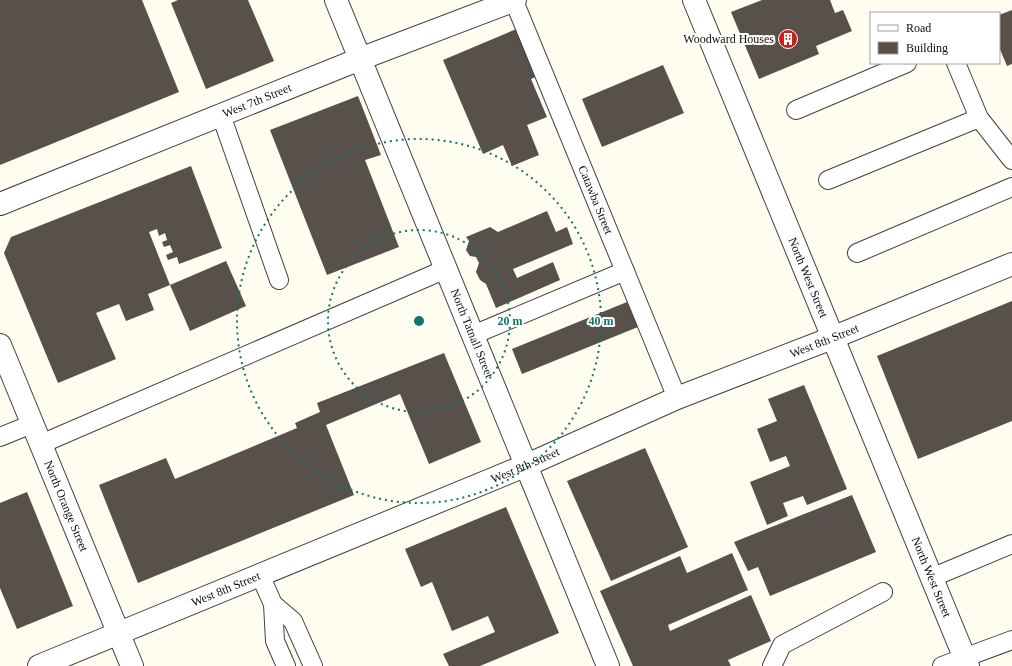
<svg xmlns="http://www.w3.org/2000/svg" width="1012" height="666" font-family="'Times New Roman',serif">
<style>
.building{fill:#58504a}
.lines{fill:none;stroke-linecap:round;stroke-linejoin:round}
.lane-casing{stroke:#414141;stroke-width:20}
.street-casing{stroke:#414141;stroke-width:24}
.lane{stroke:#fff;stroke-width:18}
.street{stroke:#fff;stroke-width:22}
.ring{fill:none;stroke:#0f766e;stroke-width:2;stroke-dasharray:2 4}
.labels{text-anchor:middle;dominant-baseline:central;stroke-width:4;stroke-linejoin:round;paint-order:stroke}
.poi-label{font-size:12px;fill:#0e0e0e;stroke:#fff;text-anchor:end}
.street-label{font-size:12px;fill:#0e0e0e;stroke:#fff}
.centre{fill:#0f766e;stroke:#fff;stroke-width:2}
.ring-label{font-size:12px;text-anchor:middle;font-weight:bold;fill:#0f766e;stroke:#fff;stroke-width:4;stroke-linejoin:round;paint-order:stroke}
</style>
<rect width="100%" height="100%" fill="#fffdf0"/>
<g class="building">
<path d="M0,0H142L179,92L0,165Z"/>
<path d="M178,0H248L274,61L206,89L171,3Z"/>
<path d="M762,0H830L835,13L843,10L852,31L816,46L819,54L759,79L731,12Z"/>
<path d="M1012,10V64L1007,66L999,47V15Z"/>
<path d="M521,27L540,75L531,79L547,117L527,125L539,155L512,166L503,145L483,154L443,60Z"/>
<path d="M663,65L684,113L602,147L582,99Z"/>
<path d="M358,96L381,155L365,160L399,247L327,275L270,130Z"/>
<path d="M191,166L222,248L179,264L177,257L168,260L166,255L173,252L170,245L164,247L162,242L167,240L165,233L159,236L157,229L149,232L170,285L148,294L154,310L126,321L119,304L96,313L116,359L58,383L4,253L11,237Z"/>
<path d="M547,211L556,232L567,227L573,244L513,269L517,278L553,262L560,280L496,308L486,284L480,280L476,272L479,263L476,257L470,256L466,250L469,241L466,237L490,227L498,232Z"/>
<path d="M226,261L246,306L190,331L170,285Z"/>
<path d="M1012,301V421L918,459L877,356Z"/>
<path d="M627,302L638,327L522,374L512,349Z"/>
<path d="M444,353L481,442L429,464L400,394L326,425L354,495L138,583L99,485L166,458L175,479L297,428L295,423L320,412L317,403Z"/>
<path d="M804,385L847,489L807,505L803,496L783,503L788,516L767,525L750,482L790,466L786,456L770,462L757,429L777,421L768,399Z"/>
<path d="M645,448L688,547L611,581L567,481Z"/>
<path d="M27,492L73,606L17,629L0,588V503Z"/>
<path d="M852,495L876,552L770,596L758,567L748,571L734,542Z"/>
<path d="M506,507L559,633L480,666H449L443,654L495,632L488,616L452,631L432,582L421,587L405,549Z"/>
<path d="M732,553L748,590L668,625L670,631L751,595L771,641L728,660L731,666H633L600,591L680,556L687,573Z"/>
</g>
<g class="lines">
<g class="lane-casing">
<g id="lane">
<path id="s1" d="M514,1L677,398"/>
<path d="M956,63L979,118L1012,160"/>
<path d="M796,110L907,63"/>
<path d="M221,115L279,280"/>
<path d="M828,180L979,118"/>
<path d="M857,253L1012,187"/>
<path d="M473,335L625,271"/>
<path d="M0,437L32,424"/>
<path d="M41,444L446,269"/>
<path d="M260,575L273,604L275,641L286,666"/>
<path d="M931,578L1012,544"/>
<path d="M273,604L293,621L313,666"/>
<path d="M772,666L782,645L883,592"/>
<path d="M942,666L1012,640"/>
</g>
</g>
<g class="street-casing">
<g id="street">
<path id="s2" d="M336,0L608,666"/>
<path id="s3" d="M694,0L968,666"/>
<path id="s4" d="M0,204L360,59L515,0"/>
<path id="s5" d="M0,345L132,666"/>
<path id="s6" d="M39,666L527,465L677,398L832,338L1012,264"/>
</g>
</g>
<use href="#lane" class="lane"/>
<use href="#street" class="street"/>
</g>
<g class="ring">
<circle cx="419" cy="321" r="91"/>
<circle cx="419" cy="321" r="182"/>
</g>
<defs>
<g id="building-disc" transform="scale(1)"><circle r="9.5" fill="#ca211b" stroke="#fff"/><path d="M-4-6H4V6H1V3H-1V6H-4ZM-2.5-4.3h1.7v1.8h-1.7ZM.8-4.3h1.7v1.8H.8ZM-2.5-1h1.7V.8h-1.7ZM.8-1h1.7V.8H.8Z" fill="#fff"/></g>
</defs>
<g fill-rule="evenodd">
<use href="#building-disc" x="788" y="39"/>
</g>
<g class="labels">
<g class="poi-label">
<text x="774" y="39">Woodward Houses</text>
</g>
<g class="street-label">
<text stroke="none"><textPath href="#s4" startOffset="277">West 7th Street</textPath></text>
<text stroke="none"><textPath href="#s1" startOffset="215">Catawba Street</textPath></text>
<text stroke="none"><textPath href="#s3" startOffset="300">North West Street</textPath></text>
<text stroke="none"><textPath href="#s2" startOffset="360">North Tatnall Street</textPath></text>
<text stroke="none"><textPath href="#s6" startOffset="850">West 8th Street</textPath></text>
<text stroke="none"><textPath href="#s6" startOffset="526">West 8th Street</textPath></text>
<text stroke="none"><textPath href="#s5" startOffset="174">North Orange Street</textPath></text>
<text stroke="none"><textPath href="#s3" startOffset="624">North West Street</textPath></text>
<text stroke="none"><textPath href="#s6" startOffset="202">West 8th Street</textPath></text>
</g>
</g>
<circle cx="419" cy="321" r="6" class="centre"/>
<g class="ring-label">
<text x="510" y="325">20 m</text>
<text x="601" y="325">40 m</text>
</g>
<rect x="870" y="12" width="130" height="52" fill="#ffffff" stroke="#9f9f9f"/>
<rect x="878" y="25" width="20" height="6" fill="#ffffff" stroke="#9f9f9f"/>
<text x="906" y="32" font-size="12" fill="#0e0e0e">Road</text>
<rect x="878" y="42" width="20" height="12" fill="#58504a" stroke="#9f9f9f"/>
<text x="906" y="52" font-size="12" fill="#0e0e0e">Building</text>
</svg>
